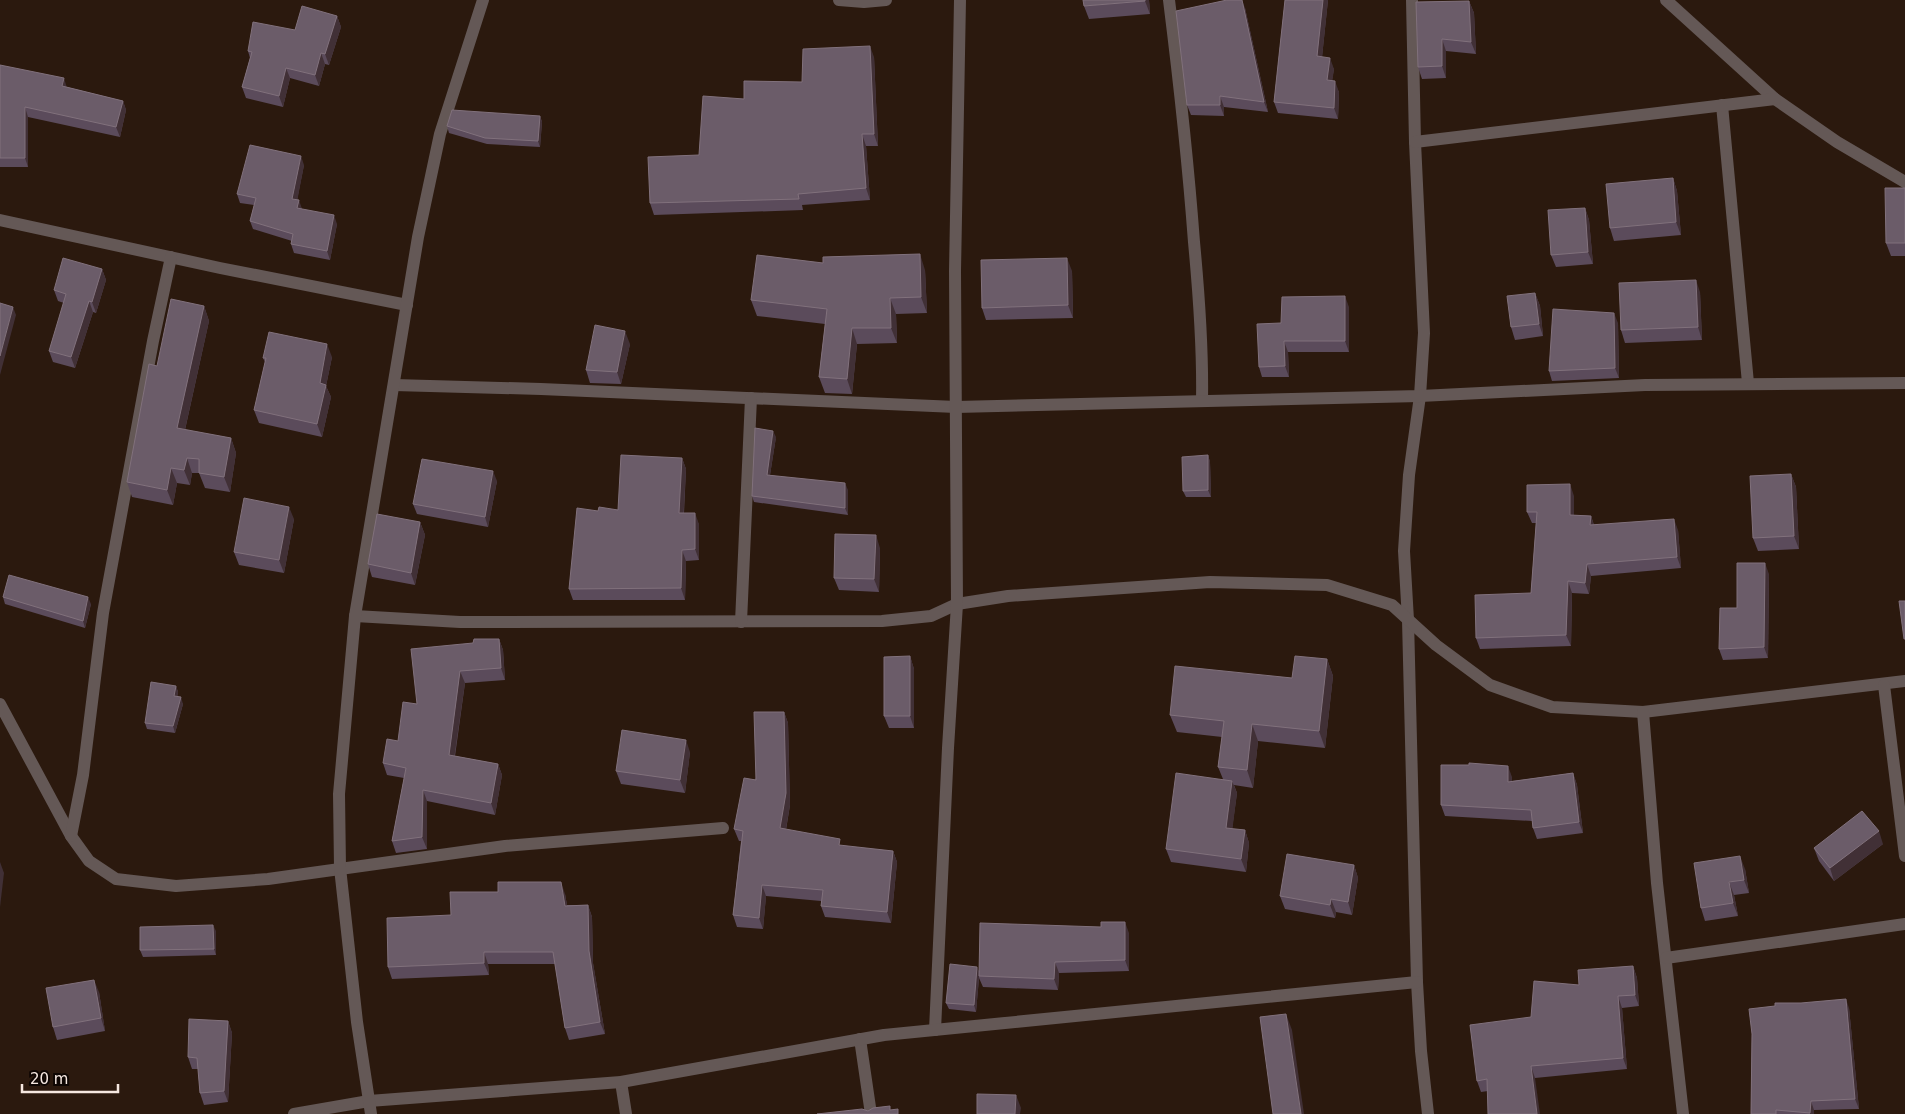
<svg xmlns="http://www.w3.org/2000/svg" width="1905" height="1114" font-family="'DejaVu Sans',sans-serif">
<style>
.lines{fill:none;stroke-linecap:round;stroke-linejoin:round}
.minor{stroke:#645856;stroke-width:12}
.wall{fill:#5b4b5b}
.shaded-wall{fill:#413036}
.building{fill:#6b5c69;stroke:#81717c}
</style>
<rect width="100%" height="100%" fill="#2b190e"/>
<g class="lines">
<g class="minor">
<path d="M839,0L864,2L886,0"/>
<path d="M1169,0C1179,80 1188,161 1194,242C1199,295 1203,348 1202,401"/>
<path d="M1412,0L1415,142L1424,333L1420,396L1409,475L1404,551L1408,620L1417,982L1421,1051L1428,1114"/>
<path d="M1666,0L1775,99L1837,142L1905,182"/>
<path d="M1722,105L1748,383"/>
<path d="M1415,142L1775,99"/>
<path d="M0,220L220,268L407,305"/>
<path d="M394,385L541,389L956,407L1420,396L1645,385L1905,383"/>
<path d="M355,616L460,622L882,621L931,616L957,604L1008,596L1210,582L1327,585L1392,605L1436,645L1490,685L1552,707L1643,712L1905,681"/>
<path d="M741,622L751,398"/>
<path d="M1884,685L1905,856"/>
<path d="M0,704L71,836L89,861L116,879L176,886L268,879L505,846L723,828"/>
<path d="M1643,712L1657,883L1683,1114"/>
<path d="M71,836L83,775L103,613L153,341L171,257"/>
<path d="M1666,958L1905,924"/>
<path d="M935,1030L948,748L957,604L955,271L960,0"/>
<path d="M860,1039L871,1114"/>
<path d="M621,1082L626,1114"/>
<path d="M294,1114L369,1101L621,1082L884,1035L1417,982"/>
<path d="M371,1114L357,1022L340,868L339,794L355,616L418,237L440,134L483,0"/>
</g>
</g>
<g class="wall">
<path d="M1149,0L1150,14L1089,19L1084,6Z"/>
<path d="M1285,0H1328L1322,57L1334,69L1332,80L1339,92L1338,119L1278,113L1274,102Z"/>
<path d="M1469,1L1474,13L1476,54L1446,51V78L1422,79L1418,67Z"/>
<path d="M1245,8L1268,112L1224,107V116L1191,115L1187,105Z"/>
<path d="M337,16L341,27L329,65L325,64L319,86L290,78L283,107L246,98L242,87L250,58L248,51L295,30Z"/>
<path d="M874,57L878,146H866L870,200L802,205L803,210L654,215L650,203L699,155L744,99L802,82Z"/>
<path d="M0,65L67,87L123,101L126,110L120,137L28,117V167H0Z"/>
<path d="M540,116L542,122L540,147L487,144L449,133L447,126Z"/>
<path d="M304,165L297,200L302,209L337,224L330,260L294,253L291,244L292,241L253,229L250,221L254,205L240,203L237,194Z"/>
<path d="M1673,178L1677,191L1681,235L1614,241L1610,228Z"/>
<path d="M1905,188V256H1891L1886,243Z"/>
<path d="M1585,208L1589,220L1593,264L1556,267L1551,255Z"/>
<path d="M102,269L106,280L96,313L93,312L75,368L53,362L49,351L64,303L58,301L54,290Z"/>
<path d="M925,270L927,313L896,314L897,343L857,344L852,394L825,393L819,377L825,324L757,316L751,300Z"/>
<path d="M1072,271L1073,318L986,320L982,308Z"/>
<path d="M1700,292L1702,340L1625,343L1621,330Z"/>
<path d="M1535,293L1540,306L1543,336L1515,340L1511,327Z"/>
<path d="M204,306L209,321L185,430L231,438L236,453L230,492L205,488L199,473H192L190,485L177,483L173,505L132,497L127,482L157,366Z"/>
<path d="M1349,307V352H1288L1289,377H1262L1259,367L1281,323Z"/>
<path d="M1618,323L1619,378L1552,381L1549,371Z"/>
<path d="M630,344L621,384L590,383L586,370Z"/>
<path d="M332,357L326,386L331,397L322,437L259,423L254,410L265,362L263,358Z"/>
<path d="M776,437L770,475L848,490V515L754,502L752,496Z"/>
<path d="M1208,455L1210,462L1211,497H1186L1183,491Z"/>
<path d="M682,458L686,469L684,513L699,524V560L686,561L685,600H573L569,589L618,510Z"/>
<path d="M1791,474L1796,487L1799,549L1758,551L1753,538Z"/>
<path d="M497,481L488,527L417,514L413,504Z"/>
<path d="M1574,496V515L1591,516L1594,525L1678,530L1681,568L1591,576L1589,594L1572,593L1571,646L1480,649L1476,638L1531,593L1536,523H1532L1527,512Z"/>
<path d="M294,519L284,573L239,565L234,552Z"/>
<path d="M420,522L425,535L415,585L372,577L368,564Z"/>
<path d="M880,548L879,592L839,590L834,578Z"/>
<path d="M1769,574L1768,658L1723,660L1719,649L1737,608Z"/>
<path d="M3,597L91,604L85,628L5,604Z"/>
<path d="M499,639L503,650L505,680L465,683L455,756L498,764L502,775L495,815L427,801V849L396,853L392,841L404,778L387,775L383,763L398,741L417,704L473,643Z"/>
<path d="M910,656L914,669V728H889L884,716Z"/>
<path d="M1327,659L1333,676L1325,748L1258,741L1253,788L1234,785L1237,793L1232,829L1245,830L1249,843L1246,872L1171,862L1166,849L1223,779L1218,767L1222,737L1177,732L1170,715L1292,678Z"/>
<path d="M176,686L178,692L177,697L183,704L175,733L147,729L145,723Z"/>
<path d="M784,712L788,723L790,805L786,830L842,846L893,851L897,862L891,923L825,917L821,906V901L766,896L763,929L737,927L733,915L741,841H739L734,829Z"/>
<path d="M690,752L685,793L621,784L616,771Z"/>
<path d="M1573,773L1577,785L1583,833L1537,839L1533,828L1532,821L1445,816L1441,805L1512,777V781Z"/>
<path d="M1883,844L1834,881L1819,861L1814,848Z"/>
<path d="M1354,865L1358,878L1352,915L1336,912L1335,918L1285,909L1280,896Z"/>
<path d="M1745,869L1749,893L1734,895L1738,916L1705,921L1701,908Z"/>
<path d="M565,894L567,905H588L592,917L593,963L605,1034L569,1040L565,1028L555,964H488L489,975L392,979L388,967L451,915Z"/>
<path d="M216,931V955L143,957L140,950Z"/>
<path d="M1129,933V971L1059,973L1058,990L983,987L979,978L976,1012L949,1009L946,1003L979,971Z"/>
<path d="M1633,966L1637,978L1639,1006L1622,1008L1627,1069L1535,1078L1488,1091L1481,1092L1477,1081L1531,1017L1579,985Z"/>
<path d="M99,992L105,1031L57,1040L53,1027Z"/>
<path d="M1849,1008L1859,1109L1814,1110V1114H1751L1752,1034Z"/>
<path d="M228,1021L232,1033L228,1102L204,1105L200,1093L198,1069H192L188,1057Z"/>
</g>
<g class="shaded-wall">
<path d="M1145,0H1149L1150,14L1145,1Z"/>
<path d="M1242,0L1245,8L1268,112L1264,102Z"/>
<path d="M1323,0H1328L1321,67L1317,56Z"/>
<path d="M1469,1L1474,13L1476,54L1471,42Z"/>
<path d="M337,16L341,27L329,65L325,54Z"/>
<path d="M1442,39L1446,51V78L1442,66Z"/>
<path d="M870,46L874,57L878,146L874,134Z"/>
<path d="M321,53L325,64L319,86L315,75Z"/>
<path d="M1330,58L1334,69L1331,91L1327,80Z"/>
<path d="M286,68L290,78L283,107L279,96Z"/>
<path d="M64,78L67,88L62,86Z"/>
<path d="M1335,81L1339,92L1338,119L1334,108Z"/>
<path d="M1220,96L1224,107V116L1220,105Z"/>
<path d="M123,101L126,110L120,137L116,127Z"/>
<path d="M25,107L28,117V167L25,158Z"/>
<path d="M540,116L542,122L540,147L538,141Z"/>
<path d="M862,134L866,146L870,200L866,188Z"/>
<path d="M301,156L304,165L296,207L292,199Z"/>
<path d="M1673,178L1677,191L1681,235L1676,222Z"/>
<path d="M299,200L302,209L297,208Z"/>
<path d="M1585,208L1589,220L1593,264L1588,252Z"/>
<path d="M334,215L337,224L330,260L327,251Z"/>
<path d="M920,254L925,270L927,313L921,297Z"/>
<path d="M1067,258L1072,271L1073,318L1068,305Z"/>
<path d="M102,269L106,280L96,313L92,302Z"/>
<path d="M1696,280L1700,292L1702,340L1698,327Z"/>
<path d="M1535,293L1540,306L1543,336L1539,324Z"/>
<path d="M1345,296L1349,307V352L1345,341Z"/>
<path d="M890,298L896,314L897,343L891,328Z"/>
<path d="M89,301L93,312L75,368L71,357Z"/>
<path d="M204,306L209,321L182,443L177,428Z"/>
<path d="M13,307L16,315L0,375V356Z"/>
<path d="M1614,313L1618,323L1619,378L1615,368Z"/>
<path d="M852,328L857,344L852,394L847,379Z"/>
<path d="M625,331L630,344L621,384L617,372Z"/>
<path d="M1284,341L1288,352L1289,377L1285,366Z"/>
<path d="M327,344L332,357L326,386L331,397L322,437L317,424L320,383Z"/>
<path d="M773,431L776,437L769,481L767,475Z"/>
<path d="M231,438L236,453L230,492L224,477Z"/>
<path d="M1208,455L1210,462L1211,497L1208,490Z"/>
<path d="M187,458L192,473L190,485L184,470Z"/>
<path d="M682,458L686,469L683,524L679,513Z"/>
<path d="M171,468L177,483L173,505L167,490Z"/>
<path d="M493,471L497,481L488,527L485,517Z"/>
<path d="M1791,474L1796,487L1799,549L1794,536Z"/>
<path d="M845,483L848,490V515L845,508Z"/>
<path d="M1570,484L1574,496V526L1570,515Z"/>
<path d="M289,507L294,519L284,573L279,560Z"/>
<path d="M695,513L699,524V560L695,549Z"/>
<path d="M1591,516L1595,528L1590,525Z"/>
<path d="M1674,519L1678,530L1681,568L1677,557Z"/>
<path d="M420,522L425,535L415,585L411,573Z"/>
<path d="M876,535L880,548L879,592L874,579Z"/>
<path d="M682,550L686,561L685,600L681,588Z"/>
<path d="M1765,563L1769,574L1768,658L1764,647Z"/>
<path d="M1587,564L1591,576L1589,594L1585,583Z"/>
<path d="M1568,581L1572,593L1571,646L1566,635Z"/>
<path d="M88,597L91,604L85,628L83,621Z"/>
<path d="M499,639L503,650L505,680L501,668Z"/>
<path d="M910,656L914,669V728L910,716Z"/>
<path d="M1327,659L1333,676L1325,748L1319,731Z"/>
<path d="M460,671L465,683L453,766L449,755Z"/>
<path d="M176,686L178,692L177,703L174,696Z"/>
<path d="M181,697L183,704L175,733L173,726Z"/>
<path d="M784,712L788,723L790,805L784,840L780,828Z"/>
<path d="M1252,724L1258,741L1253,788L1247,770Z"/>
<path d="M686,740L690,752L685,793L680,780Z"/>
<path d="M498,764L502,775L495,815L491,803Z"/>
<path d="M1508,766L1512,777V793L1508,782Z"/>
<path d="M1573,773L1577,785L1583,833L1579,822Z"/>
<path d="M1232,781L1237,793L1231,840L1226,828Z"/>
<path d="M423,790L427,801V849L422,837Z"/>
<path d="M1245,830L1249,843L1246,872L1241,859Z"/>
<path d="M1879,831L1883,844L1834,881L1830,868Z"/>
<path d="M893,851L897,862L891,923L887,912Z"/>
<path d="M1740,856L1745,869L1749,893L1744,880Z"/>
<path d="M0,862L4,873L0,907Z"/>
<path d="M1354,865L1358,878L1352,915L1348,902Z"/>
<path d="M561,882L565,894L569,917L565,906Z"/>
<path d="M1729,882L1734,895L1738,916L1733,903Z"/>
<path d="M762,885L766,896L763,929L759,918Z"/>
<path d="M1331,899L1336,912L1335,918L1330,905Z"/>
<path d="M588,905L592,917L593,963L605,1034L600,1022L589,951Z"/>
<path d="M1125,922L1129,933V971L1125,960Z"/>
<path d="M213,925L216,931V955L214,949Z"/>
<path d="M484,952L488,964L489,975L484,963Z"/>
<path d="M1055,962L1059,973L1058,990L1054,979Z"/>
<path d="M1633,966L1637,978L1639,1006L1635,995Z"/>
<path d="M977,967L980,973L979,976V978L976,1012L974,1005Z"/>
<path d="M94,980L99,992L105,1031L101,1018Z"/>
<path d="M1618,996L1622,1008L1627,1069L1623,1058Z"/>
<path d="M1846,999L1849,1008L1859,1109L1855,1099Z"/>
<path d="M1286,1014L1292,1030L1304,1114H1301Z"/>
<path d="M228,1021L232,1033L228,1102L224,1091Z"/>
<path d="M1531,1066L1535,1078L1540,1114H1537Z"/>
<path d="M1016,1095L1021,1108L1020,1114H1015Z"/>
<path d="M1811,1101L1814,1110V1114H1810V1113Z"/>
</g>
<g class="building">
<path d="M1083,0H1145V1L1084,6Z"/>
<path d="M1227,0H1242L1264,102L1220,96V105H1187L1176,11Z"/>
<path d="M1285,0H1323L1317,56L1330,58L1327,80L1335,81L1334,108L1274,102Z"/>
<path d="M1469,1L1471,42L1442,39V66L1418,67L1416,2Z"/>
<path d="M302,6L337,16L325,54L321,53L315,75L286,68L279,96L242,87L252,52L248,51L253,22L295,30Z"/>
<path d="M870,46L874,134H862L866,188L798,194L799,199L650,203L648,157L699,155L703,96L744,99V81L802,82L803,49Z"/>
<path d="M0,65L64,78L62,86L123,101L116,127L25,107V158H0Z"/>
<path d="M452,110L540,116L538,141L485,138L447,126Z"/>
<path d="M250,145L301,156L292,199L299,200L297,208L334,215L327,251L291,244L293,234L250,221L256,198L237,194Z"/>
<path d="M1673,178L1676,222L1610,228L1606,184Z"/>
<path d="M1885,188H1905V243H1886Z"/>
<path d="M1585,208L1588,252L1551,255L1548,210Z"/>
<path d="M920,254L921,297L890,298L891,328H852L847,379L819,377L827,309L751,300L757,255L823,263V257Z"/>
<path d="M63,258L102,269L92,302L89,301L71,357L49,351L66,294L54,290Z"/>
<path d="M1067,258L1068,305L982,308L981,260Z"/>
<path d="M1696,280L1698,327L1621,330L1619,283Z"/>
<path d="M1535,293L1539,324L1511,327L1507,296Z"/>
<path d="M1345,296V341H1284L1285,366L1259,367L1257,324L1281,323L1282,297Z"/>
<path d="M171,299L204,306L177,428L231,438L224,477L199,473V459L187,458L184,470L171,468L167,490L127,482L149,364L157,366Z"/>
<path d="M0,303L13,307L0,356Z"/>
<path d="M1553,309L1614,313L1615,368L1549,371Z"/>
<path d="M595,325L625,331L617,372L586,370Z"/>
<path d="M269,332L327,344L320,383L326,385L317,424L254,410L266,358H263Z"/>
<path d="M755,428L773,431L767,475L845,483V508L752,496Z"/>
<path d="M621,455L682,458L679,513H695V549L682,550L681,588L569,589L577,508L598,511L599,507L618,510Z"/>
<path d="M1208,455V490L1183,491L1182,457Z"/>
<path d="M422,459L493,471L485,517L413,504Z"/>
<path d="M1791,474L1794,536L1753,538L1750,476Z"/>
<path d="M1570,484V515L1591,516L1590,525L1674,519L1677,557L1587,564L1585,583L1568,581L1566,635L1476,638L1475,595L1531,593L1537,512H1527V485Z"/>
<path d="M244,498L289,507L279,560L234,552Z"/>
<path d="M377,514L420,522L411,573L368,564Z"/>
<path d="M835,534L876,535L874,579L834,578Z"/>
<path d="M1737,563H1765L1764,647L1719,649L1720,608H1737Z"/>
<path d="M9,575L88,597L83,621L3,597Z"/>
<path d="M1899,601H1905V639H1904Z"/>
<path d="M474,639H499L501,668L460,671L449,755L498,764L491,803L423,790L422,837L392,841L406,768L383,763L387,739L398,741L403,702L417,704L411,649L473,643Z"/>
<path d="M910,656V716H884V657Z"/>
<path d="M1295,656L1327,659L1319,731L1252,724L1247,770L1218,767L1224,721L1170,715L1175,666L1292,678Z"/>
<path d="M151,682L176,686L174,696L181,697L173,726L145,723Z"/>
<path d="M754,712H784L786,793L780,828L840,839L839,845L893,851L887,912L821,906L823,890L762,885L759,918L733,915L743,831L734,829L744,778L756,780Z"/>
<path d="M622,730L686,740L680,780L616,771Z"/>
<path d="M1469,763L1508,766V782L1573,773L1579,822L1533,828L1531,810L1441,805V765H1469Z"/>
<path d="M1176,773L1232,781L1226,828L1245,830L1241,859L1166,849Z"/>
<path d="M1862,811L1879,831L1830,868L1814,848Z"/>
<path d="M1287,854L1354,865L1348,902L1331,899L1330,905L1280,896Z"/>
<path d="M1740,856L1744,880L1729,882L1733,903L1701,908L1694,863Z"/>
<path d="M498,882H561L565,906L588,905L589,951L600,1022L565,1028L553,952H484V963L388,967L387,918L451,915L450,892H498Z"/>
<path d="M1101,922H1125V960L1055,962L1054,979L979,976L980,923L1101,927Z"/>
<path d="M213,925L214,949L140,950V927Z"/>
<path d="M950,964L977,967L974,1005L946,1003Z"/>
<path d="M1633,966L1635,995L1618,996L1623,1058L1531,1066L1537,1114H1488L1487,1079L1477,1081L1470,1025L1531,1017L1534,981L1579,985L1578,970Z"/>
<path d="M94,980L101,1018L53,1027L46,988Z"/>
<path d="M1846,999L1855,1099L1811,1101L1810,1113L1776,1110V1114H1751L1752,1034L1749,1009L1775,1006V1003H1801Z"/>
<path d="M1286,1014L1301,1114H1273L1260,1017Z"/>
<path d="M189,1019L228,1021L224,1091L200,1093L197,1058L188,1057Z"/>
<path d="M977,1094L1016,1095L1015,1114H977Z"/>
<path d="M890,1106V1110L898,1109V1114H817L862,1109L868,1111L873,1108Z"/>
</g>
<path d="M22 1084v8h96v-8" fill="none" stroke="#f5e7e0" stroke-width="2.5"/>
<text x="30" y="1084" font-size="15" fill="#f5e7e0" stroke="#0e0603" stroke-width="4" paint-order="stroke">20 m</text>
</svg>
